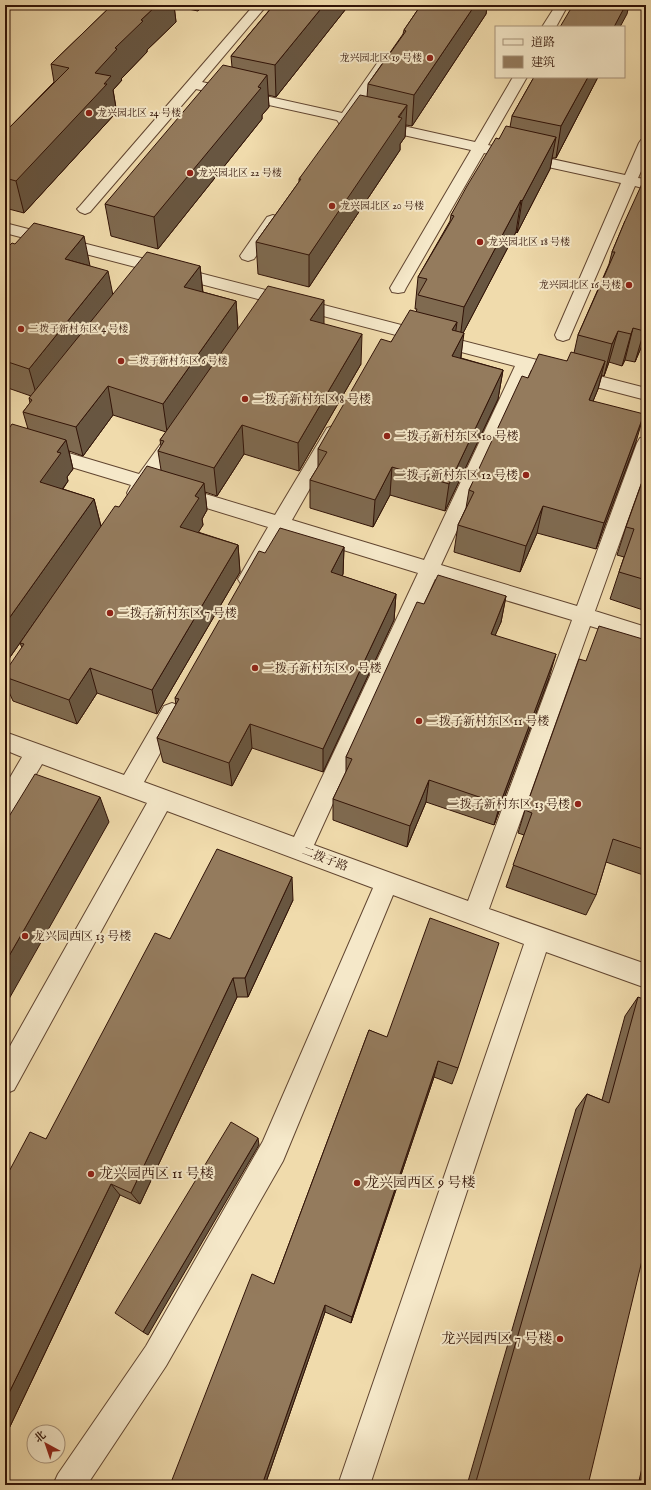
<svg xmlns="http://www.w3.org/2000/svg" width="651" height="1490" font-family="'IM FELL English','Noto Serif SC',serif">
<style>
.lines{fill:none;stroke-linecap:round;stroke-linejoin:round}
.minor-casing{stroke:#614530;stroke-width:2}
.minor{fill:#f5e8c9;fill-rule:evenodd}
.wall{fill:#7f6a50;stroke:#311307;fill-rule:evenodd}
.shaded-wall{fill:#685641;stroke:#311307}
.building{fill:#947b5d;stroke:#311307}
.poi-dot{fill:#8f2418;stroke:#f5e8c9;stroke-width:1.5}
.labels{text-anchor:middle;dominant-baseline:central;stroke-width:4;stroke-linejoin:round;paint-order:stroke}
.far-poi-label{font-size:10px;fill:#311307;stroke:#f5e8c9;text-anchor:start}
.poi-label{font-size:12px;fill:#311307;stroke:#f5e8c9;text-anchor:start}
.street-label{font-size:12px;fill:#311307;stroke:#f5e8c9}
.near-poi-label{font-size:14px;fill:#311307;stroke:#f5e8c9;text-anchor:start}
</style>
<rect width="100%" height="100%" fill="#f0dbac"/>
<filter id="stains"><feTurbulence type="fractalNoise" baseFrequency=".005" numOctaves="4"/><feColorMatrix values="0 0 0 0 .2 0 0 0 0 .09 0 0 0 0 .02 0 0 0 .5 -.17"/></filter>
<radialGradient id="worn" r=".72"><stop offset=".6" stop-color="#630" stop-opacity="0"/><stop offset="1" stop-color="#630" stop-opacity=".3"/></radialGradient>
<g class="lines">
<g class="minor-casing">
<g id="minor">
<path d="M254,5H267L202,82L342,113L380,59H390L392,62L354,115L475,142L513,77H527L488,145L625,175L639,143L641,140L646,139V160L638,178L646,179V189L635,186L569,339L563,341L557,339L555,335L621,183L484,153L406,288L404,292L398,293L392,292L390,288L471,150L349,123L344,124L339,123L337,120L196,89L90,212L85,214L80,212L77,209L80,206Z"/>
<path d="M556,5H568L556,27H542Z"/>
<path d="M273,215L279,217L281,220L254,259L248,261L242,259L240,256L242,253L267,217Z"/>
<path d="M5,223L646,388V400L531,370L441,565L577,606L637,443L640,438L646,437V469L595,611L646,627V643L590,626L489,909L646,964V988L546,952L370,1485H338L524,944L393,895L283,1161L166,1366L87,1485H53L58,1474L146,1346L263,1141L373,888L167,811L14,1090L5,1094V1055L147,803L42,764L13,813L5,816V786L22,757L5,750V732L124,775L164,706L172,703L180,706L183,712L144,782L294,837L418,573L285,532L255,584L248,587L241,584L238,579L268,527L148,490C142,498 139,501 129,498L127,493L131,485L5,447V434L139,474L170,431L176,430L182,431L185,436L156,479L275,515L327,428L333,426L339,428L342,432L292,520L424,560L515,366L5,233ZM435,579L572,620L468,901L314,845Z"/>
</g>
</g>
<use href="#minor" class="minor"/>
</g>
<g class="wall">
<path d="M112,5H207V6L204,5L198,11L174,6L176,22L147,50V52L121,79L122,80L113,90L116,108L112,112L113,116L24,213L5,208V132L54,82L51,64Z"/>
<path d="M349,5L276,97L268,95L269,107L262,115V119L158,249L111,236L105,204L232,67L231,56L271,8V6Z"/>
<path d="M421,5H488L487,7L486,14L412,126L406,125L405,137L400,144V150L309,287L258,274L256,242L299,182V179L367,97L368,84L403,34L404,30Z"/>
<path d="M534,77H598L556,158H552L550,169L517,233L516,232L463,333L461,358L503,370L498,399L445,511L390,495L373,527L310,508V480L318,467V449L391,342L416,312L417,309H415L418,277L450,221L451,215L499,139L510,127L512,116Z"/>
<path d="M625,221L646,336L635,362L625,360L622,366L609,362L604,376L602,375L598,389L593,401L636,442L596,549L537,533L520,572L454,552L458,525L466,508L469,490L528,378L567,361L574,353L578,335L609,264L612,252Z"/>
<path d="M5,250L90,266L113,294L200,266L203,292L236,301L238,329L324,324L361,364L299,471L244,454L217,496L205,492L207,510L202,519L203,525L198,532L238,545L240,572L157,714L97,693L77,724L13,701L5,683V677L22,648L20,643L8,660H5V434L28,429L23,412L30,403L29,398L31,396L5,387ZM113,415L166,432L160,440L161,446L158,451L161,470L119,507L101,526L94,499L63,489L68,481L67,477L73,469L69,451L83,456Z"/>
<path d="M646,471V611L610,599L624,557L617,555L626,527Z"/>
<path d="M344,547L343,574L342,576L396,594L394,620L323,772L252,748L232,786L163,762L157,738L176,705L175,698L265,553Z"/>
<path d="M506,596L501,622L495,635L549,678L494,825L426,802L407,847L333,820V799L346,772V757L424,604Z"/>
<path d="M646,640V876L606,862L596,895L586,915L506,887L524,835L518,833L525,810L586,661Z"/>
<path d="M293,900L248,997H237L140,1204L120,1195L5,1437V1179L46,1139L170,939Z"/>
<path d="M638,997L588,1485H467L576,1109L587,1094L602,1100L625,1016Z"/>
<path d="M369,1030L458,1068L452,1084L434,1077L351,1323L325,1312L265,1485H170L274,1284Z"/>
<path d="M646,1451V1485H638Z"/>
</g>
<g class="shaded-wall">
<path d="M157,5H174L176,22L147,50V52L121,79L122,80L113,90L116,108L112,112L113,116L24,213L16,181L95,73L115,48L141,20Z"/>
<path d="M198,5H204L198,11Z"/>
<path d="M324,5H349L276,97L275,65Z"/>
<path d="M475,5H488L487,7L486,14L412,126L414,95Z"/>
<path d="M622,5H629L627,14L620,27H614L620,9Z"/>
<path d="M267,75L269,107L262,115V119L158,249L154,217Z"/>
<path d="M588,77H598L556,158L561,126Z"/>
<path d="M407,105L405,137L400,144V150L309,287V255Z"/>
<path d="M556,137L550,169L517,233L522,201Z"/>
<path d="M521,200L516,232L460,339L464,307Z"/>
<path d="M84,236L90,266L65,259Z"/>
<path d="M200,266L203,296L184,287Z"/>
<path d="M108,271L114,300L37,397L29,369Z"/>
<path d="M324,300V330L310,320Z"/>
<path d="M236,301L238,330L167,432L163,404Z"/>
<path d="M457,322L453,351L452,330Z"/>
<path d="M646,326V336L635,362L644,331Z"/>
<path d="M633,328L625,360L622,366L631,334Z"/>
<path d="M618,331L609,362L604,376L612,344Z"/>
<path d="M464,333L460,363L452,356Z"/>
<path d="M362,334L361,364L299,471L298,443Z"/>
<path d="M605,361L598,389L582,428L589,400Z"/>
<path d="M503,370L498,399L445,511L449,484Z"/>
<path d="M108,386L113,415L83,456L76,427Z"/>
<path d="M644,414L636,442L596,549L604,523Z"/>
<path d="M242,425L244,454L217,496L214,468Z"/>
<path d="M66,440L73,469L67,477L68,481L48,509L40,482L57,452Z"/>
<path d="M392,467L390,495L373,527L375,500Z"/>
<path d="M204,483L207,510L202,519L203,525L185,554L180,527L195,496Z"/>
<path d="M94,499L101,527L8,660L5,654V624Z"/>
<path d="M543,506L537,533L520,572L526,546Z"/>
<path d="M238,545L240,572L157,714L152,690Z"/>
<path d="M344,547L343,574L330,599L331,572Z"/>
<path d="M396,594L394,620L323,772V749Z"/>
<path d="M506,596L501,622L485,659L491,634Z"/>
<path d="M556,654L549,678L494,825L500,804Z"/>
<path d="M90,668L97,693L77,724L69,700Z"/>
<path d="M250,724L252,748L232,786L229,763Z"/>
<path d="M429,780L426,802L407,847L410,826Z"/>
<path d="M100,797L109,822L5,1006V963Z"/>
<path d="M292,877L293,900L248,997L245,978Z"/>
<path d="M233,978L237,997L140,1204L131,1193Z"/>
<path d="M438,1061L434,1077L351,1323L352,1317Z"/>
<path d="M258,1138L259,1145L148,1335L143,1332Z"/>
<path d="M111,1184L120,1195L5,1437V1401Z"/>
<path d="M325,1305V1312L265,1485H262Z"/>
</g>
<g class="building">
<path d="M112,5H157L141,20L143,21L115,48L117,49L95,73L111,76L104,84H107L16,181L5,178V132L69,68L51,64Z"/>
<path d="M271,5H324L275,65L231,56L273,6H271Z"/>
<path d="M421,5H475L414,95L368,84L406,31L404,30Z"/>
<path d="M573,5H622L620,9L623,10L614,27H560Z"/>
<path d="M223,65L267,75L258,87L261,88L154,217L105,204Z"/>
<path d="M534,77H588L561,126L512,116Z"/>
<path d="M360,95L407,105L398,117L402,118L309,255L256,242L301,179H299Z"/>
<path d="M506,126L556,137L522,201L521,200L464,307L418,295L427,279L418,277L454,216L451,215L467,186L496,138L499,139Z"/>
<path d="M646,175V326L644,331L633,328L631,334L618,331L612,344L578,335L615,252H612L625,221Z"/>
<path d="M34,223L84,236L65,259L108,271L29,369L5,361V250L12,243L15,244Z"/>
<path d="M147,252L200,266L184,287L236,301L163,404L108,386L76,427L23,412L32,400L29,398Z"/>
<path d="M268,286L324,300L310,320L362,334L298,443L242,425L214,468L158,451L164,441L160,440Z"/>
<path d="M410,310L457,322L452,330L464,333L452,356L503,370L449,484L392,467L375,500L310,480L327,452L318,449L381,339L391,342Z"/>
<path d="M571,352L605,361L589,400L644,414L604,523L543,506L526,546L458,525L474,492L469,490L522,376L528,378L539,354L567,361Z"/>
<path d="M12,424L66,440L57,452L61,453L40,482L94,499L5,624V434Z"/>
<path d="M147,466L204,483L195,496L199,498L180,527L238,545L152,690L90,668L69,700L5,677V672L24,644L20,643L115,506L119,507Z"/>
<path d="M646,471V580L619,572L634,529L626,527Z"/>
<path d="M280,528L344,547L331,572L396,594L323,749L250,724L229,763L157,738L179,699L175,698L259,551L265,553Z"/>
<path d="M438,575L506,596L491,634L556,654L500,804L429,780L410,826L333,799L352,759L346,757L417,602L424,604Z"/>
<path d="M599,626L646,640V850L613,839L596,895L513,865L532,813L525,810L579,659L586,661Z"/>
<path d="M35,774L100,797L5,963V823Z"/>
<path d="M217,849L292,877L245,978H233L131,1193L111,1184L5,1401V1179L30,1132L46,1139L155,933L170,939Z"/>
<path d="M430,918L499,943L458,1068L438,1061L352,1317L325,1305L262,1485H170L252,1274L274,1284L369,1030L387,1037Z"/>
<path d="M638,997L646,1000V1244L588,1485H475L587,1094L609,1103Z"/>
<path d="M231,1122L258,1138L143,1332L115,1313Z"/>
</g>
<g class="poi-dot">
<circle cx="430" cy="58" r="4"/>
<circle cx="89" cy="113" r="4"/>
<circle cx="190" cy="173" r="4"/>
<circle cx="332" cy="206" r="4"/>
<circle cx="480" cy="242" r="4"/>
<circle cx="629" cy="285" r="4"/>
<circle cx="21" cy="329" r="4"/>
<circle cx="121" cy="361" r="4"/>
<circle cx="245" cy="399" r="4"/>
<circle cx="387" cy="436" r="4"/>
<circle cx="526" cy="475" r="4"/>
<circle cx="110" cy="613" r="4"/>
<circle cx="255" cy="668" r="4"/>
<circle cx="419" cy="721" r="4"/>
<circle cx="578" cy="804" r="4"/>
<circle cx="25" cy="936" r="4"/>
<circle cx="91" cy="1174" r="4"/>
<circle cx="357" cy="1183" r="4"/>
<circle cx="560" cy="1339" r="4"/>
</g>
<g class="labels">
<g class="far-poi-label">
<text x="422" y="58" text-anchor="end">龙兴园北区 19 号楼</text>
<text x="97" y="113">龙兴园北区 24 号楼</text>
<text x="198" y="173">龙兴园北区 22 号楼</text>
<text x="340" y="206">龙兴园北区 20 号楼</text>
<text x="488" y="242">龙兴园北区 18 号楼</text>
<text x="621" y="285" text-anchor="end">龙兴园北区 16 号楼</text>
<text x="29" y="329">二拨子新村东区 4 号楼</text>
<text x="129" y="361">二拨子新村东区 6 号楼</text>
</g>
<g class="poi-label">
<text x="253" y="399">二拨子新村东区 8 号楼</text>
<text x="395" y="436">二拨子新村东区 10 号楼</text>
<text x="518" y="475" text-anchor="end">二拨子新村东区 12 号楼</text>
<text x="118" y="613">二拨子新村东区 7 号楼</text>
<text x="263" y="668">二拨子新村东区 9 号楼</text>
<text x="427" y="721">二拨子新村东区 11 号楼</text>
<text x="570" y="804" text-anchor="end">二拨子新村东区 13 号楼</text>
<text x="33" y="936">龙兴园西区 13 号楼</text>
</g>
<g class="street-label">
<text transform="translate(325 859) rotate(21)">二拨子路</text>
</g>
<g class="near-poi-label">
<text x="99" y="1174">龙兴园西区 11 号楼</text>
<text x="365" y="1183">龙兴园西区 9 号楼</text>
<text x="552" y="1339" text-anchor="end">龙兴园西区 7 号楼</text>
</g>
</g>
<rect width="651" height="1490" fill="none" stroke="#f0dbac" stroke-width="20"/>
<rect x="6" y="6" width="639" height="1478" fill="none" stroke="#311307" stroke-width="2"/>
<rect x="10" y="10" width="631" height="1470" fill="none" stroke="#311307"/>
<rect x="495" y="26" width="130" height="52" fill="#f5e8c9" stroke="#a7937b"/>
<rect x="503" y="39" width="20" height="6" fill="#f5e8c9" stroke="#a7937b"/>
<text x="531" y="46" font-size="12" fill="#311307">道路</text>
<rect x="503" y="56" width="20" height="12" fill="#947b5d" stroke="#a7937b"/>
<text x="531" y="66" font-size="12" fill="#311307">建筑</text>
<g transform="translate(46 1444) rotate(320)"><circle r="19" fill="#f5e8c9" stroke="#a7937b"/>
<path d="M0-3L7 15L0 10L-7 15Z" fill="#8f2418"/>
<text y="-6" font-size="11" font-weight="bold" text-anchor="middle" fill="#311307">北</text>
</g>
<rect width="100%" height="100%" filter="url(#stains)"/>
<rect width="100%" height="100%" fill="url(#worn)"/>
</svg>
